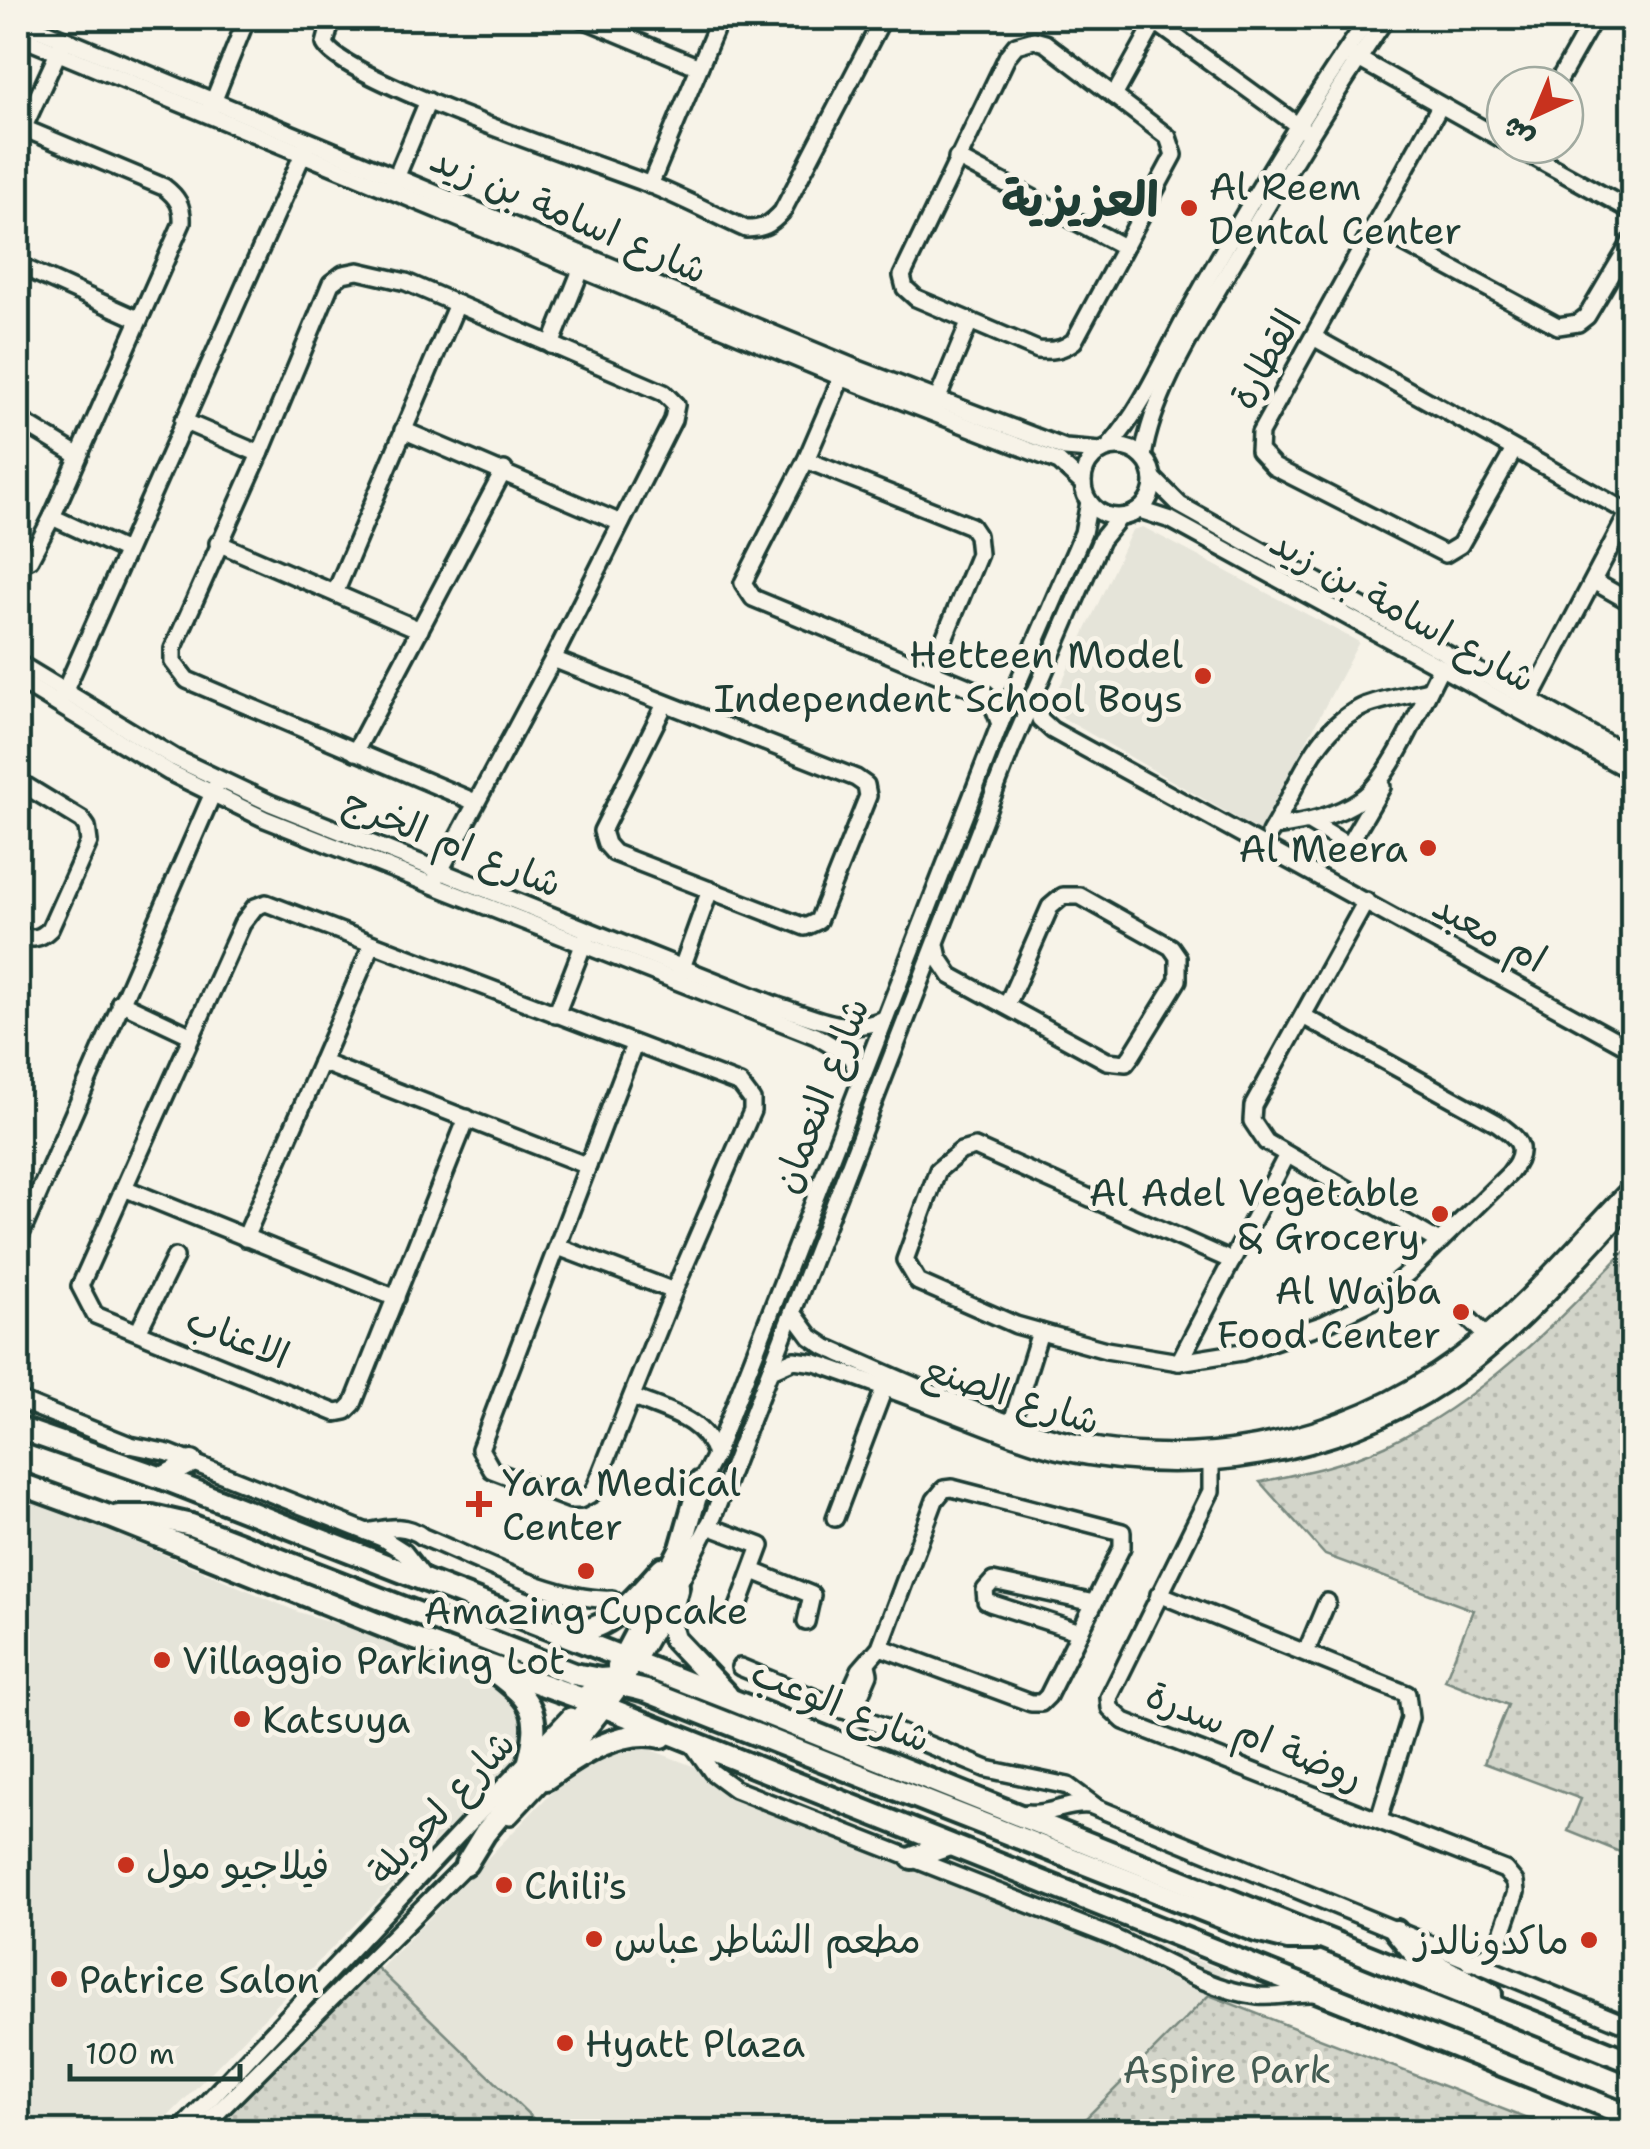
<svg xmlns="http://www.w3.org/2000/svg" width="1650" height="2149" font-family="'Shantell Sans','Playpen Sans Arabic',sans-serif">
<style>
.built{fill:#e5e4d9}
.grass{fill:url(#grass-dots);stroke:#79897f;stroke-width:2.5}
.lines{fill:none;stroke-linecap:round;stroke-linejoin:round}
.minor-casing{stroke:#1f3d34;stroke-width:22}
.major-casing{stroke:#1f3d34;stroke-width:28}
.minor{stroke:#f7f3e8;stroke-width:15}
.major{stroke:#f7f3e8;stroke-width:20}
.poi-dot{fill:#c8321e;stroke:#f7f3e8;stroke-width:4}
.labels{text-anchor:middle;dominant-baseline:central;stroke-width:10;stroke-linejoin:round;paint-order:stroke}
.poi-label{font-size:38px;fill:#1f3d34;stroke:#f7f3e8;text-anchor:start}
.street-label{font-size:38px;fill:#1f3d34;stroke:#f7f3e8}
.park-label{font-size:38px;fill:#435b52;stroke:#f7f3e8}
.district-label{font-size:48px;font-weight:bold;fill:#1f3d34;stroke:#f7f3e8}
</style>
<defs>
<pattern id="grass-dots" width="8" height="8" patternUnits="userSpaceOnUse" patternTransform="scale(2.5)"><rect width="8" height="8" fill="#d3d5ca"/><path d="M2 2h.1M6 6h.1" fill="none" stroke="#b5b8ae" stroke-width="1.8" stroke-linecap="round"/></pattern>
</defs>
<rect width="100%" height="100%" fill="#f7f3e8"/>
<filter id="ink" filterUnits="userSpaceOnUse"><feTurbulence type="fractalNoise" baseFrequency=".01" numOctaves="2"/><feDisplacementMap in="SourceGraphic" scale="20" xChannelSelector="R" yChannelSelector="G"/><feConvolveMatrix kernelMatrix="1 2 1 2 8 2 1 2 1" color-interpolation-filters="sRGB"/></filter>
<g filter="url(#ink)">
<g class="built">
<path d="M1143,527L1359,642L1259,831L1049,710L1132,530Z"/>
<path d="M18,1492L298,1612L497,1672L517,1688L529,1745L154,2131H18Z"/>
<path d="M615,1736L1227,1972L1209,1995L1073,2131L546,2132L379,1970L550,1794Z"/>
</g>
<g class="grass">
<path d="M1632,1244V1857L1568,1831L1581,1799L1484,1763L1508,1705L1445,1680L1473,1610L1325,1555L1260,1482C1302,1473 1346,1464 1385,1446C1483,1400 1558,1321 1632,1244Z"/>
<path d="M372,1963L546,2131L207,2132Z"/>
<path d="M1209,1995L1559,2131H1073Z"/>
</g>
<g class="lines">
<g class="minor-casing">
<g id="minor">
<path d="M332,18L325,44C343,80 595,163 648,184C681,197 713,214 746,229C763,229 770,225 782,212L883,18"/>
<path d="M581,18L699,67"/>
<path d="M1150,18L1304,130"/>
<path d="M18,20L853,367L1065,448L1101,451"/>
<path d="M18,36L841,377L1059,462L1083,484"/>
<path d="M1034,40L1045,43L1168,137L1174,155L1074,341C1062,350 1053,351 1038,350L916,298L905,288L902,276L1008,55L1016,45Z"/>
<path d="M1353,56L1505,141"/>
<path d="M1556,85L1594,18"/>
<path d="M1114,96L1155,22"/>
<path d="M1440,106L1260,433L1259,451L1274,467L1445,554L1460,545L1514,450"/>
<path d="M211,107L247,18"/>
<path d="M18,140L62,44"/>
<path d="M1512,145L1632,211"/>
<path d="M957,158L1124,247"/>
<path d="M393,185L428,101"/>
<path d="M650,185L720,18"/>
<path d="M1374,227L1558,326L1578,323L1587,316L1632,240"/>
<path d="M18,265L138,319"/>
<path d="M1315,338L1629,513"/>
<path d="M551,345L585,260"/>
<path d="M845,369L806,460L743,583L753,598L985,694L992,703L1000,724"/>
<path d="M935,405L970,321"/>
<path d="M18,419L77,455"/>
<path d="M183,421L260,454"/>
<path d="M403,430L621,523"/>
<circle cx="1118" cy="482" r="35"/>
<path d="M1108,448C1146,405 1168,347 1197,297C1250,202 1306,107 1369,18"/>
<path d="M1143,457C1152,396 1194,330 1225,277C1276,189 1329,102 1386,18"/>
<path d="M806,460L971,526L977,535L979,554L931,670"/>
<path d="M1153,478L1180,505L1632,757"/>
<path d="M1140,510L1171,520L1632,772"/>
<path d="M52,517L126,551"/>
<path d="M218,543L420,630"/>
<path d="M18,565L30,559L52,517L182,223C183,206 177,197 164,187L23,128"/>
<path d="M1595,582L1632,603"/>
<path d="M335,593L457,304"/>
<path d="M553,659L856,778L866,785L868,796L818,921L805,927L614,853L606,844L602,831L665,704"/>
<path d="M18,663L175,758L270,803L778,1006C813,1017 849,1036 884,1019"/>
<path d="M18,680L169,772L265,819L816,1036L851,1057L860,1082"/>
<path d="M1034,693L1040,719L1052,730L1632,1049"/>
<path d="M62,697L306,147"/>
<path d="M1525,710L1632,506"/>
<path d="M355,752L504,470"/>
<path d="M18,781L82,820L87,827L89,842L50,929C39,940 31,940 18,934"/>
<path d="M1309,822L1344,843L1350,842L1382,787"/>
<path d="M1274,827C1305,823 1335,817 1361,799C1392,778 1422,702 1441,667"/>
<path d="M1270,833C1299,787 1312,728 1367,705C1386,698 1408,695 1428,690"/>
<path d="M433,884L553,659L673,420L676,405L664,393L406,282L358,271L343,274L331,283L260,454L173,649V662L187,680L475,802"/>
<path d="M1366,901L1253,1106L1252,1121L1266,1142L1439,1242"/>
<path d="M936,945L939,958L951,976L1107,1061L1126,1063L1132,1055L1178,980V957L1171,947L1080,896H1063L1050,907L1007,1005"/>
<path d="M679,976L710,890"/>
<path d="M120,1002L192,1036"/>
<path d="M556,1015L587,935"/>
<path d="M321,1062L588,1166"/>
<path d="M467,1118L353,1404L346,1411L336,1413L95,1315L80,1286L242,924L255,907L266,903L740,1084L752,1100V1111L674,1291L593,1493L580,1500H571L492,1470L480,1449L634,1045"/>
<path d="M124,1188L396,1298"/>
<path d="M245,1238L372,945"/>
<path d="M18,1241L216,786"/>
<path d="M558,1247L674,1291"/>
<path d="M1232,1261L975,1147L961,1151L938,1170L905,1260L918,1282L1016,1325L1106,1350L1179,1362L1242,1352L1324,1324L1374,1300L1409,1272L1509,1174C1529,1149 1521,1140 1497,1123L1303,1016"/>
<path d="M794,1314L811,1337L826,1347C894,1377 965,1409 1036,1432C1180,1478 1340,1444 1460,1356C1524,1308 1577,1243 1632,1186"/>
<path d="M1469,1319L1485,1335"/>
<path d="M138,1332L175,1257"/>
<path d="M1179,1362L1287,1155"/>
<path d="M771,1370L794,1360L816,1363C869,1381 921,1401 973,1421C1002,1432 1030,1444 1060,1451C1192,1480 1332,1458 1446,1382C1516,1335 1574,1264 1632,1203"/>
<path d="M632,1397C664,1411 705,1418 715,1455"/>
<path d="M18,1400L130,1445L169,1453L382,1538L404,1552L425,1579"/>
<path d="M1010,1428L1040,1332"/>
<path d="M1211,1455V1491L1109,1698L1110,1708L1124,1721L1505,1870L1515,1882L1516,1892L1499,1942L1491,1952L1470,1963"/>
<path d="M696,1492L715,1455L1000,724L1083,533L1089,502"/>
<path d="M835,1518L885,1386"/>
<path d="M708,1526L761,1546L736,1613"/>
<path d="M367,1532C388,1528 405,1523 423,1537C475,1558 556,1602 612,1599"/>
<path d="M753,1571L812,1595L806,1622"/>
<path d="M1159,1594L1407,1694L1410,1718L1379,1819"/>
<path d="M1080,1632L990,1603L986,1601L985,1590L993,1581L1094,1603"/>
<path d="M1306,1652L1327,1602"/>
<path d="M740,1667L987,1769L1068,1786L1095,1806"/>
<path d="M842,1710L860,1670L880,1647L935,1500L944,1489L952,1488L1122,1532V1547L1048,1696L1041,1703H1031L880,1647"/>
<path d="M852,1714L869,1674L867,1665"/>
<path d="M693,1745L712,1772L735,1789L1110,1936C1157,1957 1205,1989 1258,1996C1276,1998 1295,1992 1314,1993"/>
<path d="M1027,1813C1050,1816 1067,1802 1090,1805L1632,2027"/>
<path d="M510,1816C546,1778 586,1735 616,1693C654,1637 682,1576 713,1517L1011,749L1101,540L1119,518"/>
<path d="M179,2132L570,1716"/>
<path d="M198,2132L471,1859"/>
</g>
</g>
<g class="major-casing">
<g id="major">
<path d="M18,1428L162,1478L732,1700L1632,2062"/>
<path d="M162,1478L192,1462"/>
<path d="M18,1483L111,1517L402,1634L605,1707L1632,2117"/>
<path d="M118,1516H152L191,1525L574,1674L600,1679L614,1678"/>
<path d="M678,1586L669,1621L674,1639L727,1695"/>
<path d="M564,1631C609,1636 635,1597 662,1568"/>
<path d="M618,1667L681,1548L700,1482"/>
<path d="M496,1673C534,1702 541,1714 529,1761"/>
<path d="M583,1699C603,1680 621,1684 646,1691L1256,1931L1288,1939H1314"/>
<path d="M546,1779C578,1756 621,1727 662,1737"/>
<path d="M912,1858L949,1845"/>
<path d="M466,1864L485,1833L601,1693"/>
<path d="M1396,1931L1415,1954L1491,1994"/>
</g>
</g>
<use href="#minor" class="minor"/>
<use href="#major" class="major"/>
</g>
</g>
<g class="poi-dot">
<circle cx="1189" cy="208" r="10"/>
<circle cx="1203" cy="676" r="10"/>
<circle cx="1428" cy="848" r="10"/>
<circle cx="1440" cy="1214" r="10"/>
<circle cx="1461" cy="1312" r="10"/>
<path d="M474 1489h10v10h10v10h-10v10h-10v-10h-10v-10h10z"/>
<circle cx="586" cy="1571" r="10"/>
<circle cx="162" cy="1660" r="10"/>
<circle cx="242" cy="1719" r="10"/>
<circle cx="126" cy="1865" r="10"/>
<circle cx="504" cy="1885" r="10"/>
<circle cx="594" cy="1939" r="10"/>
<circle cx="1589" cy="1940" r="10"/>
<circle cx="59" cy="1979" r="10"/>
<circle cx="565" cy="2043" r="10"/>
</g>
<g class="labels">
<g class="poi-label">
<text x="1209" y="186">Al Reem<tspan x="1209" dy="44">Dental Center</tspan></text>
<text x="1183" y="654" text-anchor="end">Hetteen Model<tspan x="1183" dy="44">Independent School Boys</tspan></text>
<text x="1408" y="848" text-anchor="end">Al Meera</text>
<text x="1420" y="1192" text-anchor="end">Al Adel Vegetable<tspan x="1420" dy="44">&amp; Grocery</tspan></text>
<text x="1441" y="1290" text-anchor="end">Al Wajba<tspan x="1441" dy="44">Food Center</tspan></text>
<text x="502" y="1482">Yara Medical<tspan x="502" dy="44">Center</tspan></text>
<text x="586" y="1610" text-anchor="middle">Amazing Cupcake</text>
<text x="182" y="1660">Villaggio Parking Lot</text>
<text x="262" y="1719">Katsuya</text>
<text x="146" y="1865">فيلاجيو مول</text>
<text x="524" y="1885">Chili's</text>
<text x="614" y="1939">مطعم الشاطر عباس</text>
<text x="1569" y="1940" text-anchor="end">ماكدونالدز</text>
<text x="79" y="1979">Patrice Salon</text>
<text x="585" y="2043">Hyatt Plaza</text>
</g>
<g class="street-label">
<text transform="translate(569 214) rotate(23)">شارع اسامة بن زيد</text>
<text transform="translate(1265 359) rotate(-61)">القطارة</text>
<text transform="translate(1403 610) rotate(29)">شارع اسامة بن زيد</text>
<text transform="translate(453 842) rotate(22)">شارع ام الخرج</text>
<text transform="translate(1490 932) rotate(29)">ام معبد</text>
<text transform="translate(820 1095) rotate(-69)">شارع النعمان</text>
<text transform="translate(238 1337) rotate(22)">الاعناب</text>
<text transform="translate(1012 1394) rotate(18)">شارع الصنع</text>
<text transform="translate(841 1705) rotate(22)">شارع الوعب</text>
<text transform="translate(1255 1735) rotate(22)">روضة ام سدرة</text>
<text transform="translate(441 1807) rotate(-47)">شارع لحويلة</text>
</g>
<g class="park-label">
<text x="1227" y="2069">Aspire Park</text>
</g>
<g class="district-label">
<text x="1080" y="199">العزيزية</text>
</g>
</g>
<rect width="1650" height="2149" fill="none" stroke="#f7f3e8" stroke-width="60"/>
<rect x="30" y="30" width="1590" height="2089" fill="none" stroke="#1f3d34" stroke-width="4" filter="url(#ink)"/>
<g transform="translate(1535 115) rotate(224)"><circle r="48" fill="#f7f3e8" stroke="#a1aaa0" stroke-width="2.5"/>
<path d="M0-8L18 38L0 25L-18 38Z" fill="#c8321e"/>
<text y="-15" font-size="28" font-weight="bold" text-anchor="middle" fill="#1f3d34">ش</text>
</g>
<path d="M70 2064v15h170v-15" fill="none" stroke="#1f3d34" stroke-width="5"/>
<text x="85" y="2064" font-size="30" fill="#1f3d34" stroke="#f7f3e8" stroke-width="8" paint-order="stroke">100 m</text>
</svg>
